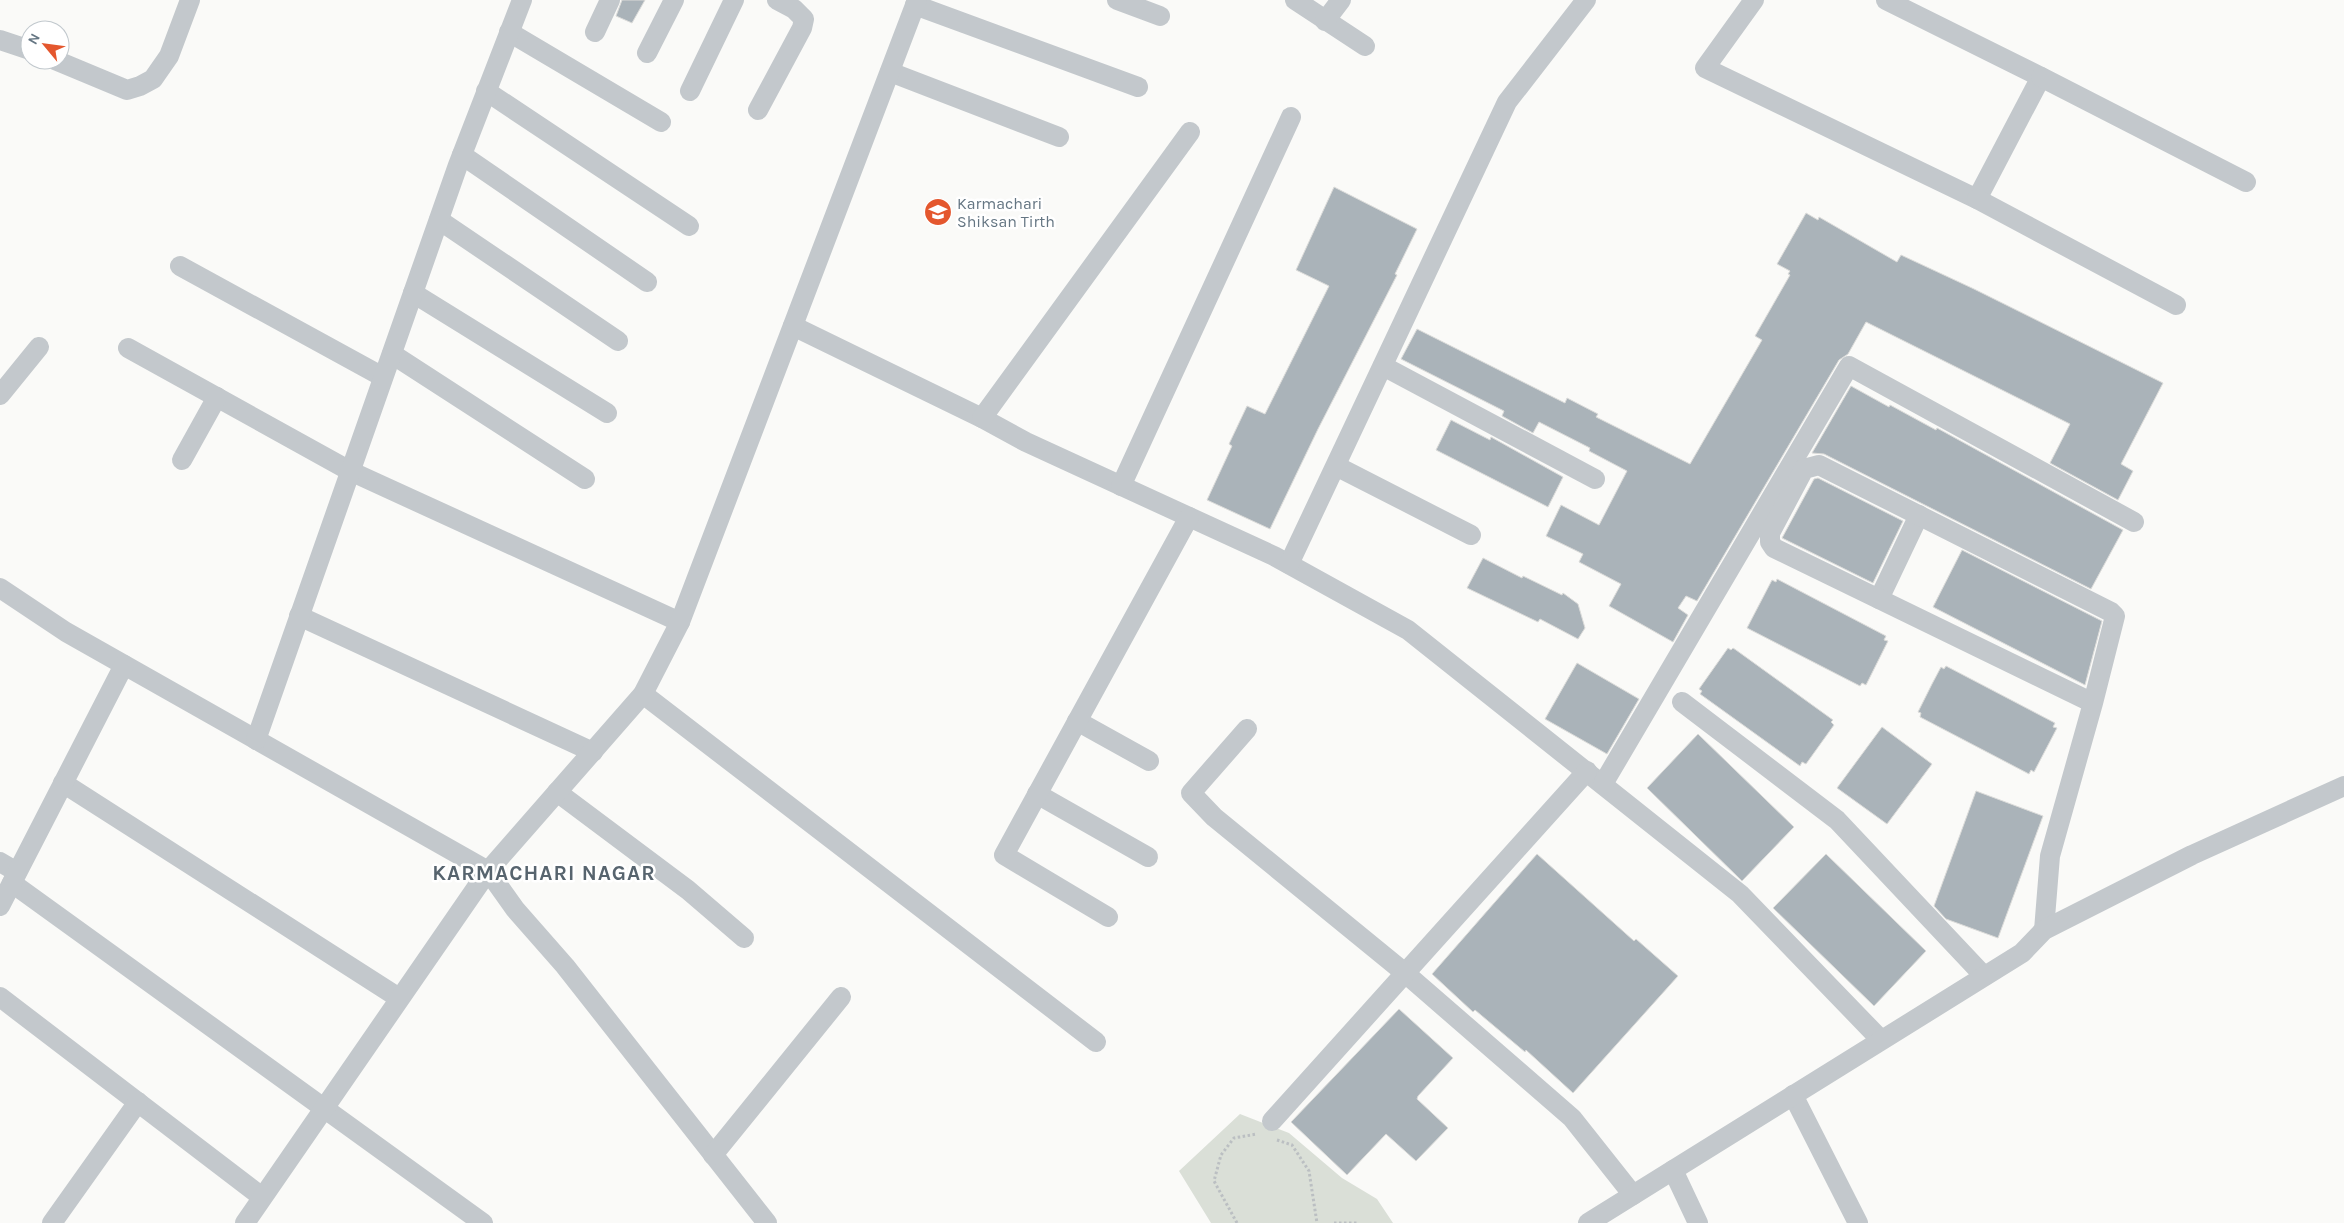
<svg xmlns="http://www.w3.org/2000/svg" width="2344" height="1223" font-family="Karla,sans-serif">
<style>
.green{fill:#dadfd7}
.building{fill:#aab3b9;stroke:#dcdcda}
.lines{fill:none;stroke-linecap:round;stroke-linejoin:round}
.path{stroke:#bbbfc2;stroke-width:3;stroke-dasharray:2.5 2.5;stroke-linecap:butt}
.minor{stroke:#c3c8cc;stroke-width:20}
.labels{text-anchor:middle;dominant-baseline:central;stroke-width:5;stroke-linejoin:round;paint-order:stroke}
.poi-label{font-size:16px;fill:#657683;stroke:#fff;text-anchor:start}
.district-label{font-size:21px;font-weight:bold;letter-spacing:1px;fill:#57646e;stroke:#fff}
</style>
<rect width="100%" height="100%" fill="#fafaf8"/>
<path class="green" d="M1240,1114L1289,1133L1342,1178L1377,1199L1393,1223H1211L1179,1171Z"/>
<g class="building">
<path d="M622,0H645L632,23L616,16Z"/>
<path d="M1334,187L1417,229L1395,274L1397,275L1318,429L1270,529L1207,500L1232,446L1229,444L1247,406L1265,414L1329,286L1296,270Z"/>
<path d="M1806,213L1818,220L1819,217L1897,262L1901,255L1974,289L2163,383L2121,464L2133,471L2118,500L2050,463L2070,424L1866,322L1848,354L1839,360L1697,601L1686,596L1678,608L1688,615L1673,642L1609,606L1621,584L1579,562L1583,554L1546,536L1561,505L1599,525L1627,471L1589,451L1590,448L1539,422L1533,433L1502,416L1504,411L1401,359L1417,329L1565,403L1567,398L1598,414L1596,417L1690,464L1762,340L1755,336L1790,275L1788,274L1790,271L1777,264Z"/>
<path d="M1851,386L1889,407L1890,405L1936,430L1937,428L2123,530L2091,589L1824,454L1812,453Z"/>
<path d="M1451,420L1490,440L1491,437L1563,477L1548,507L1436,450Z"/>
<path d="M1818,478L1903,521L1873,583L1782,538L1814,479Z"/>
<path d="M1962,550L2102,621L2085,685L1933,607Z"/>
<path d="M1483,558L1522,578L1523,576L1562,595L1563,593L1578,604L1585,628L1578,639L1540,619L1538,622L1467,588Z"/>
<path d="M1777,579L1886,636L1884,640L1888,641L1866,685L1862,683L1860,686L1747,628L1772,580L1776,582Z"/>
<path d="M1728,648L1731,650L1733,648L1736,650L1833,720L1831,722L1834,725L1806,764L1802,762L1800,766L1700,694L1702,691L1699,689Z"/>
<path d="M1577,663L1639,699L1607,754L1545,719Z"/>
<path d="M1946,666L2055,723L2053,727L2057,728L2034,772L2031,770L2029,774L1920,717L1921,713L1918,712L1932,684L1941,667L1944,669Z"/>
<path d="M1882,727L1932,764L1887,824L1837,788Z"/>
<path d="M1698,734L1794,827L1742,881L1647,788Z"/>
<path d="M1976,791L2043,816L1998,938L1946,919L1934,906Z"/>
<path d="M1537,854L1634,941L1636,939L1678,976L1573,1093L1526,1050L1525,1052L1475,1010L1473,1012L1432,974Z"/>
<path d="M1826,854L1926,951L1874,1006L1773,908Z"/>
<path d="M1399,1009L1453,1058L1418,1096L1417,1099L1448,1128L1416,1161L1386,1134L1347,1175L1291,1122Z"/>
</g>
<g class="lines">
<g class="path">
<path d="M1277,1140L1292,1145L1309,1171L1317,1223"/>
<path d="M1237,1223L1214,1181L1221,1155L1234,1138L1257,1134"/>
<path d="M1334,1223H1357"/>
</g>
<g class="minor">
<path d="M1117,0L1160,16"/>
<path d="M1295,0L1365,46"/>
<path d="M1754,0L1705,68L1977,199L2041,77L1886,0"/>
<path d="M915,5L1138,87"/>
<path d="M1325,21L1341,0"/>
<path d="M509,32L661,122"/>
<path d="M595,32L610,0"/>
<path d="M0,40L30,50"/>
<path d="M647,53L674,0"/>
<path d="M55,60L127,90L140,86L153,79L169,56L190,0"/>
<path d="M890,72L1059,137"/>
<path d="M2041,77L2246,182"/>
<path d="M486,91L689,226"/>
<path d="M690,91L734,0"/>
<path d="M758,110L802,28L804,19L794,9L777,0"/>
<path d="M462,155L647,282"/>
<path d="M1977,199L2176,305"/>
<path d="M439,220L618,341"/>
<path d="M180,266L383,377"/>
<path d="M413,293L607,413"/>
<path d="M793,326L982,418L1026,442L1274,556L1408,630L1740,894L1881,1040"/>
<path d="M128,348L350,471L680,622"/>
<path d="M392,354L585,479"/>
<path d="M1383,366L1595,479"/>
<path d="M0,395L39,347"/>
<path d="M982,418L1190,132"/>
<path d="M182,460L217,397"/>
<path d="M1336,466L1471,535"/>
<path d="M1121,486L1291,117"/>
<path d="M1289,564L1507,102L1586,0"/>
<path d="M0,588L66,632L488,871L515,909L565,966L767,1223"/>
<path d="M1879,599L1919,515"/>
<path d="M299,616L593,752"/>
<path d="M643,694L1096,1042"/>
<path d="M1682,702L1837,820L1984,976"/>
<path d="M1077,721L1149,761"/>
<path d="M1247,729L1191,793L1214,817L1405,973L1572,1118L1633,1195"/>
<path d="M256,740L458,165L522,0"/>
<path d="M63,783L399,998"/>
<path d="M1603,784L1849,366L2134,522"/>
<path d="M557,792L688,890L744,938"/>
<path d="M1037,794L1148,857"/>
<path d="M0,862L17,872"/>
<path d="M12,883L483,1223"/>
<path d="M0,906L124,665"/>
<path d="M1108,917L1004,855L1189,517"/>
<path d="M2044,930L2050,856L2093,703L2115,616L2111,612L1819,465L1804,469L1770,533V542L1774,548L2093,703"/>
<path d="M0,997L262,1197"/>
<path d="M1793,1095L1858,1223"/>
<path d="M1272,1121L1587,771"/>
<path d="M713,1155L841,997"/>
<path d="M1673,1170L1698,1223"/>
<path d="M52,1223L138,1102"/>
<path d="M245,1223L488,871L643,694L680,622L917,0"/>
<path d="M1588,1223L2022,953L2044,930L2192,855L2344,786"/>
</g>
</g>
<defs>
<g id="school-disc" transform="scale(1.4375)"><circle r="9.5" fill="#e4572e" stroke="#fff"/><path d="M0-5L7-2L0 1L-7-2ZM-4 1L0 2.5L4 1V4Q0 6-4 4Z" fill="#fff"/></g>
</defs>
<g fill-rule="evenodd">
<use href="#school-disc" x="938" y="212"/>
</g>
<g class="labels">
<g class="poi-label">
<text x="957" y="203">Karmachari<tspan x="957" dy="18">Shiksan Tirth</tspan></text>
</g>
<g class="district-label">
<text x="544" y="873">KARMACHARI NAGAR</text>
</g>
</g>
<g transform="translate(45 45) rotate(299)"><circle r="24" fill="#ffffff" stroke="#c1c8cd"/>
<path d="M0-4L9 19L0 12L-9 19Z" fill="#e4572e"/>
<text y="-8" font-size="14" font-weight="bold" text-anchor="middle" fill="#657683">N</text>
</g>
</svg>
